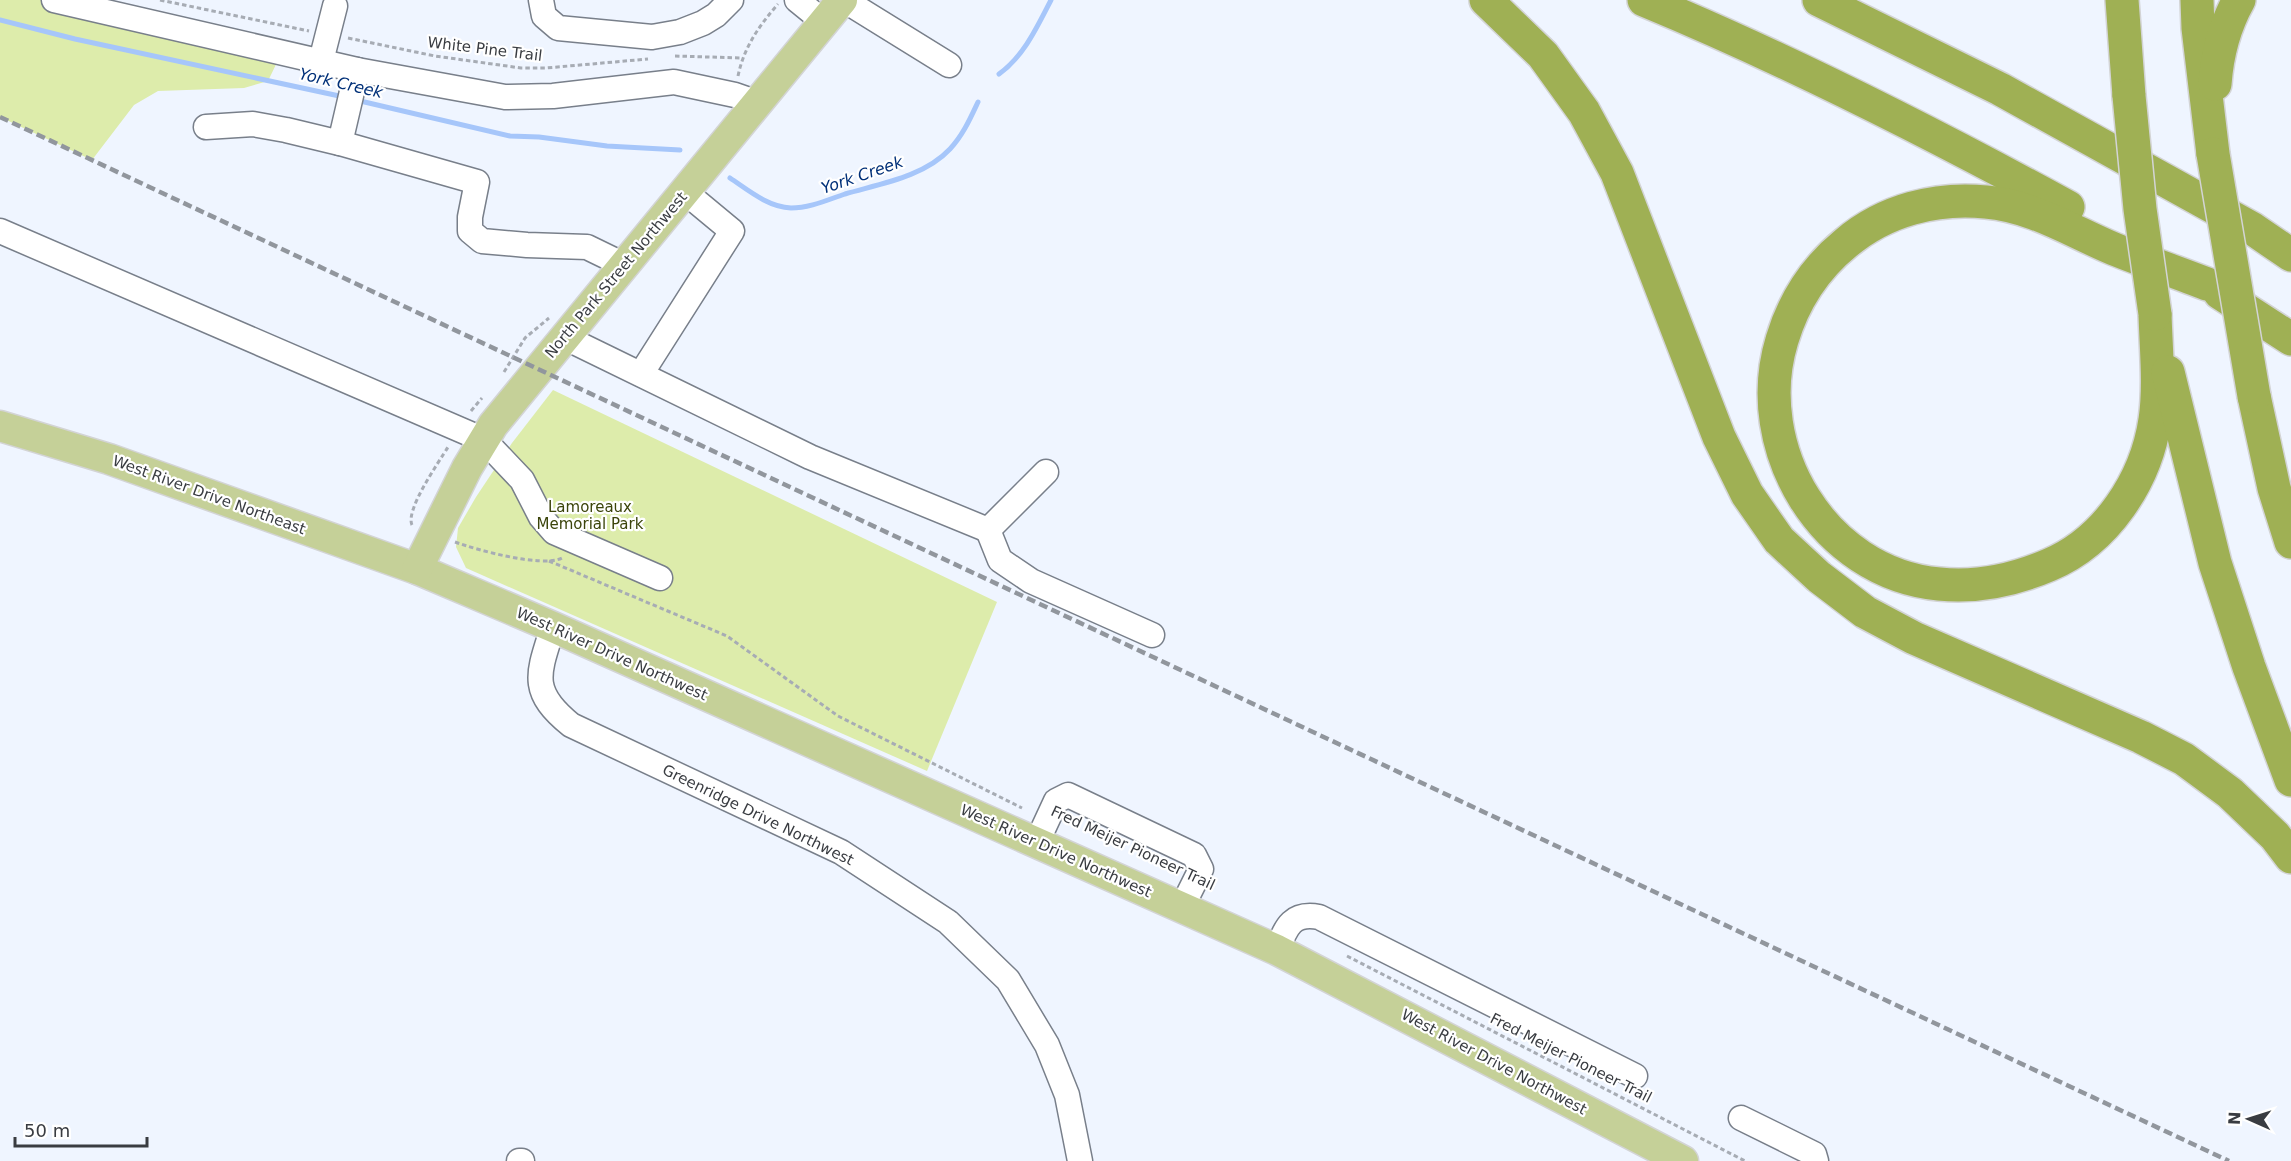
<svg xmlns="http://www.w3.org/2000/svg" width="2291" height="1161" font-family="'DejaVu Sans',sans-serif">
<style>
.green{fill:#ddecab}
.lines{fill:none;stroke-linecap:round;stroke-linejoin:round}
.stream{stroke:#a6c6fa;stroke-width:5}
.minor-casing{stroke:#787f8a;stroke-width:27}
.major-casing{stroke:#d3d4d5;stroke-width:33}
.highway-casing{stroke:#d3d4d5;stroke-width:36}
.path{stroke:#a7acb4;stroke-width:3;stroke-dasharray:4.5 3;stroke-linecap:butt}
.minor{stroke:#fff;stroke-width:24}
.major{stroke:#c5d098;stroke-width:30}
.highway{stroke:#9fb054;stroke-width:33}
.rail{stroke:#91969d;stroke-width:4.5;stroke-dasharray:9 4.5;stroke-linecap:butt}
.highway-bridge-casing{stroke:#d3d4d5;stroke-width:36;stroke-linecap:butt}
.highway-bridge{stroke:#9fb054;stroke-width:33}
.labels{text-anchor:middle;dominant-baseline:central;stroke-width:4.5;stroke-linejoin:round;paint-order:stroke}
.street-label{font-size:15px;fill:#393c41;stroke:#fff}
.park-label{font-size:15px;fill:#3b440a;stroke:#fff}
.water-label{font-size:16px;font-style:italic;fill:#013078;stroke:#fff}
</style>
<rect width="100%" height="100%" fill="#eff5ff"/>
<g class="green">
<path d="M0,0H54L282,52L268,81L244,88L158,91L134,105L92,160L0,117Z"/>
<path d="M553,390L997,602L927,771L466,568L456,547L458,528L476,497L512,443Z"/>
</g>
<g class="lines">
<g class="stream">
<path d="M0,20L75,39L344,97"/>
<path d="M999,74C1024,56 1037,27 1051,0"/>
<path d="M356,100L510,136L539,137L607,146L680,150"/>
<path d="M730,178C748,190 768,207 791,208C810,208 827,200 845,194C879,184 924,177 950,149C963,135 970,119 978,102"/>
</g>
<g class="minor-casing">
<g id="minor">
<path d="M54,0L357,70L505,97L553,96L674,82L735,95L758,103"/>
<path d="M541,0L544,16L558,28L652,37L680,32L703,23L716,15L731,0"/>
<path d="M797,0L824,22"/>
<path d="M844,0L949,65"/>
<path d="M321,61L335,6"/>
<path d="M206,127L253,124L286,130L340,143L477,182L470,217V231L482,241L527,245L587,247L624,265"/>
<path d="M340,143L357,70"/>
<path d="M0,231L484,440L522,480L541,517L554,532L660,578"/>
<path d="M564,337L810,457L988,530L1046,472"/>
<path d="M641,374L732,231L685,192"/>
<path d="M988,530L1000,560L1031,581L1152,635"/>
<path d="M553,627C538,674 529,691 571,725L841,852L948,922L1008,980L1047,1045L1067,1095L1080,1161"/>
<path d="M1037,842L1056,801L1068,795L1194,855L1201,869L1182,907"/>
<path d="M1277,950C1286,928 1291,912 1319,917L1635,1076"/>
<path d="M1741,1118L1814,1154L1816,1161"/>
<path d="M519,1161H522"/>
</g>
</g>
<g class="major-casing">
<g id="major">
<path d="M0,426L109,459L417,569L553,627L1277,950L1683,1161"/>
<path d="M417,569L467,468L493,425L842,0"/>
</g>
</g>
<g class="highway-casing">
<g id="highway">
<path d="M1486,0L1543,55L1584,112L1617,173L1719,437L1747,494L1779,540L1819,577L1865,612L1914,638L2141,737L2184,759L2230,793L2275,836L2291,857"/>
<path d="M1644,0C1789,60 1930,132 2068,207"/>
<path d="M1819,0L2000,89L2253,229L2291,255"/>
<path d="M2122,0L2129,96"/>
<path d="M2197,0L2198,28L2213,154"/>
<path d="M2215,84C2217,56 2225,25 2239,0"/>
<path d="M2220,293L2291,339"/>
<path d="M2155,314C2156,349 2160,386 2155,420C2146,481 2106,541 2049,565C2014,580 1977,588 1939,584C1823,573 1749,448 1782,340C1794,300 1814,269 1846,243C1885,210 1936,197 1986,202C2033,206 2071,231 2114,249C2144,261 2176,272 2207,284"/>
<path d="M2168,372L2215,563L2249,667L2291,780"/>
<path d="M2254,396L2274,488L2291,542"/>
</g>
</g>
<g class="path">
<path d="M160,0L309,31"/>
<path d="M348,38L435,56L521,68H546L648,59"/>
<path d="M675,56L742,58"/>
<path d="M738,76C744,47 759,26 778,4"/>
<path d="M504,372L525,338L549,318"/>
<path d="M471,411L482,398"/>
<path d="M412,525C405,510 439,462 448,447"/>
<path d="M455,542C477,550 542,568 562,558"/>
<path d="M549,561L727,636L838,716L1022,808"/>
<path d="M1347,956L1745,1161"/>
</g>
<use href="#minor" class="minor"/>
<use href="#major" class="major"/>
<use href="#highway" class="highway"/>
<path class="rail" d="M0,117L2229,1161"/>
<g class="highway-bridge-casing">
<g id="highway-bridge">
<path d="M2129,96L2140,209L2155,314"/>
<path d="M2213,154L2254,396"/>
</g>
</g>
<use href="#highway-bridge" class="highway-bridge"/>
</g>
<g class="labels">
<g class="street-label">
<text transform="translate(485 49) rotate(7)">White Pine Trail</text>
<text transform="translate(616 275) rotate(-50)">North Park Street Northwest</text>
<text transform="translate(209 495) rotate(20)">West River Drive Northeast</text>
<text transform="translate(612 654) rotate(24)">West River Drive Northwest</text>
<text transform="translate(758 815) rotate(26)">Greenridge Drive Northwest</text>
<text transform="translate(1133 848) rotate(25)">Fred Meijer Pioneer Trail</text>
<text transform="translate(1056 851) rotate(24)">West River Drive Northwest</text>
<text transform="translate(1571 1058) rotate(27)">Fred Meijer Pioneer Trail</text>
<text transform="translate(1494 1062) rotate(28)">West River Drive Northwest</text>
</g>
<g class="park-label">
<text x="590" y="507">Lamoreaux<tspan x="590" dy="17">Memorial Park</tspan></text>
</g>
<g class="water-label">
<text transform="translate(341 83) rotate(13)">York Creek</text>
<text transform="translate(862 175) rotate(-19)">York Creek</text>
</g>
</g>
<g transform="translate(2249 1119) rotate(273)" stroke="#ffffff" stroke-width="4.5" paint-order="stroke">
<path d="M0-4.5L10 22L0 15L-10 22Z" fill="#393c41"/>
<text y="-9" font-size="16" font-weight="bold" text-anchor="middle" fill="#393c41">N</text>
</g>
<path d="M15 1137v9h132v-9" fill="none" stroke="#393c41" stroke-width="3"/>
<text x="24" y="1137" font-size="18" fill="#393c41" stroke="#ffffff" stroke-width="4.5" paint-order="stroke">50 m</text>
</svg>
